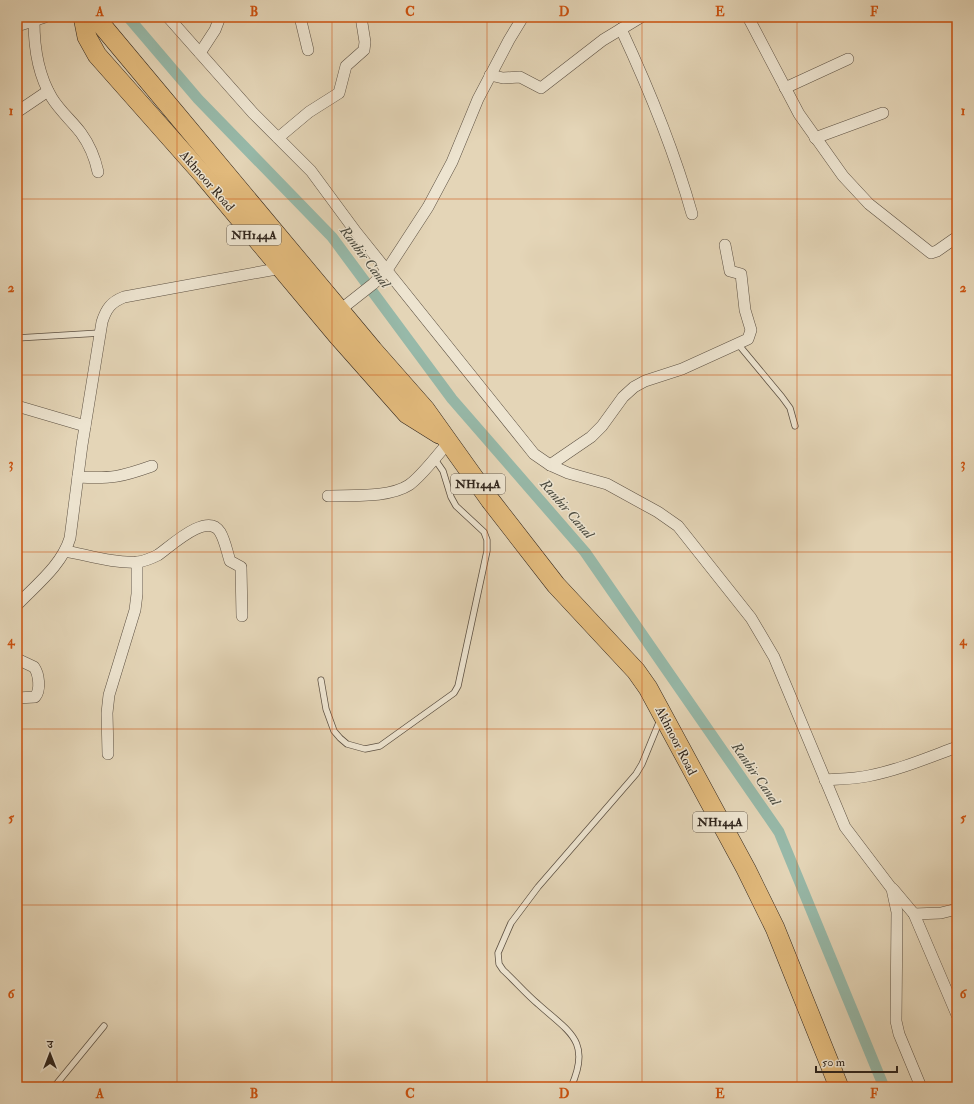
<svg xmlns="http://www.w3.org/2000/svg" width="974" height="1104" font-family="'IM FELL Double Pica','Noto Serif Devanagari',serif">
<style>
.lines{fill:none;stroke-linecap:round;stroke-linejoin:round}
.canal{stroke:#97b9a9;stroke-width:11}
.service-casing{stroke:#5d5143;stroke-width:7}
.minor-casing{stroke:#5d5143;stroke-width:12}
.trunk-casing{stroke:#30251c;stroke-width:20}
.service{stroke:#ede4d0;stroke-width:5.5}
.minor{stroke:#ede4d0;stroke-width:11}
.trunk{stroke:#e2ba7c;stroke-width:19}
.grid{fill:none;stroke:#cc510e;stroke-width:1;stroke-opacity:0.55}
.labels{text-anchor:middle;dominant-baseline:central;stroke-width:3;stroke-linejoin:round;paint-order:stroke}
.shield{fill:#ede4d0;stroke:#695e52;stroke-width:1}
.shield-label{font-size:12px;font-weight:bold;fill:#30251c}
.street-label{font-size:13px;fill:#30251c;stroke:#ede4d0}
.water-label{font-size:14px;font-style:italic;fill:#4a4a3f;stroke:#ede4d0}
.neatline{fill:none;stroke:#cc510e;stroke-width:1.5}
.grid-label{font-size:13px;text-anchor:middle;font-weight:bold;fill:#cc510e}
</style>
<rect width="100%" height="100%" fill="#e4d5b7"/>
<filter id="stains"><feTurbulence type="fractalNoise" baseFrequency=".005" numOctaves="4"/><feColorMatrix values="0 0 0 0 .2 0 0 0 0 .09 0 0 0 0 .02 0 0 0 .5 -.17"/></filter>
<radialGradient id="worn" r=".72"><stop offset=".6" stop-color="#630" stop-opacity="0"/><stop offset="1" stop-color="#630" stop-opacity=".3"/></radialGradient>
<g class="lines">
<path class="canal" d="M128,17L198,99L332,237L452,399L585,552L779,832L884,1087"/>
<g class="service-casing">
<g id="service">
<path d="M17,338L100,333"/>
<path d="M738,344L782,397L790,408L795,426"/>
<path d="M321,680L326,709L334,731L340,738L347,744L365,749L380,746L454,693L458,686L487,551V540L484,532L456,506L451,497L443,471L434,458"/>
<path d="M54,1087L104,1026"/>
<path d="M571,1087C592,1041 569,1032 538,1004C526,994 515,981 503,970L499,964L498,953L511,923L538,887L636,774L642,764L660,720"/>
</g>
</g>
<g class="minor-casing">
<g id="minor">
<path d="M168,17L253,113L311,171L356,232L534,454L550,465L568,473L607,484L658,512L678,526L751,618L774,657L845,827L892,889L897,912L896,1021L899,1034L921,1087"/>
<path d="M300,17L308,50"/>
<path d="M748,17L799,114L843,176L869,204L931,253L937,251L957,237"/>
<path d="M34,21C34,47 38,75 52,98C60,111 72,121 81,133C89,144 95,158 98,172"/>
<path d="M17,26L45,17"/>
<path d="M621,29C649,89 674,150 692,214"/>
<path d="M200,53L215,30L220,17"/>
<path d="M490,75L503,78L520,77L541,88L603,40L641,17"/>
<path d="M785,88L848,59"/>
<path d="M17,112L48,91"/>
<path d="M278,138L309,112L339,93L346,66L364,50L365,42L361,17"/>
<path d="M815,138L883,113"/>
<path d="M340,310L373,284L387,270L428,207L452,162L478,99L509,40L523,17"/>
<path d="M17,406L85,426"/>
<path d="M550,465L591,437L602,426L623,397L634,387L645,381L682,369L748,339L751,330L745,310L741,274L730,271L725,245"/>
<path d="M78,477C111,479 121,477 152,466"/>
<path d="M328,496C351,495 389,498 409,485C422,476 437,455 449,442"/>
<path d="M65,551C87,555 116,564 138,562C145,561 152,558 158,555C170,547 207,511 220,532C225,540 227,552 230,561L241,567L242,616"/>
<path d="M17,605C36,585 62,565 70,538L82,445L102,322C106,309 111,302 124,297L282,268"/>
<path d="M17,659L34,667C39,674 41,690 35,697L17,698"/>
<path d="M108,754L107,713L109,695L135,610L137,594V562"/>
<path d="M825,780C839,779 854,779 868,776C899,770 927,758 957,747"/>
<path d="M893,889L914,914L957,1015"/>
<path d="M914,914L941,913L957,909"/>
</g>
</g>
<g class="trunk-casing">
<g id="trunk">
<path d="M83,17L87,37L97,55L204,176L337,335L407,414L439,434"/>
<path d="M95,17L373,350L425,409L490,500L556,585L636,671L648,688L746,869L775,928L839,1087"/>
</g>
</g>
<use href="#service" class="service"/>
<use href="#minor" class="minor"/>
<use href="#trunk" class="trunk"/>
</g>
<path class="grid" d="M177,17V1087M332,17V1087M487,17V1087M642,17V1087M797,17V1087M17,199H957M17,375H957M17,552H957M17,729H957M17,905H957"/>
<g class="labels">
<g class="shield">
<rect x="227" y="225" width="54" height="20" rx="3"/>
<rect x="451" y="474" width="54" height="20" rx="3"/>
<rect x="693" y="812" width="54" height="20" rx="3"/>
</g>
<g class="shield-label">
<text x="254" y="235">NH144A</text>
<text x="478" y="484">NH144A</text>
<text x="720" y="822">NH144A</text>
</g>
<g class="street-label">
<text transform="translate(207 181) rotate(49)">Akhnoor Road</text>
<text transform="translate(676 741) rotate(63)">Akhnoor Road</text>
</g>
<g class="water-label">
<text transform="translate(365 257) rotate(53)">Ranbir Canal</text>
<text transform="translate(567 509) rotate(49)">Ranbir Canal</text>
<text transform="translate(756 774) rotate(55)">Ranbir Canal</text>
</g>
</g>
<rect width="974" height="1104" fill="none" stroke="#e4d5b7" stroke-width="44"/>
<g transform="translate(50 1054)" stroke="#ede4d0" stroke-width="3" paint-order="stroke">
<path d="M0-3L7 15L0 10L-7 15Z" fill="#30251c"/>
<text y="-6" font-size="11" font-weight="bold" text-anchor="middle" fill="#30251c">उ</text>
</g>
<path d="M816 1066v6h81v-6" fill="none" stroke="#30251c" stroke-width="2"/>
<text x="822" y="1066" font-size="12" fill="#30251c" stroke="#ede4d0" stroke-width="3" paint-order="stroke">50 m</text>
<rect x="22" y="22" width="930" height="1060" class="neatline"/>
<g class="grid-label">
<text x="100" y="16">A</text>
<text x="254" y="16">B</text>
<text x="410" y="16">C</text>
<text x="564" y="16">D</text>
<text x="720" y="16">E</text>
<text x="874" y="16">F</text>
<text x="11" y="115">1</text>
<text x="963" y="115">1</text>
<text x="11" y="292">2</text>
<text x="963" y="292">2</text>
<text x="11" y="468">3</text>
<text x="963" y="468">3</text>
<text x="11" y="645">4</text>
<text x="963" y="645">4</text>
<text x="11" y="822">5</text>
<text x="963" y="822">5</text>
<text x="11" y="998">6</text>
<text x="963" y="998">6</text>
<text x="100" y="1098">A</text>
<text x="254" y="1098">B</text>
<text x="410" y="1098">C</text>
<text x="564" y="1098">D</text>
<text x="720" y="1098">E</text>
<text x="874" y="1098">F</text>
</g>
<rect width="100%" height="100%" filter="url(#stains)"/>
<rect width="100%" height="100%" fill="url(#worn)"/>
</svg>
